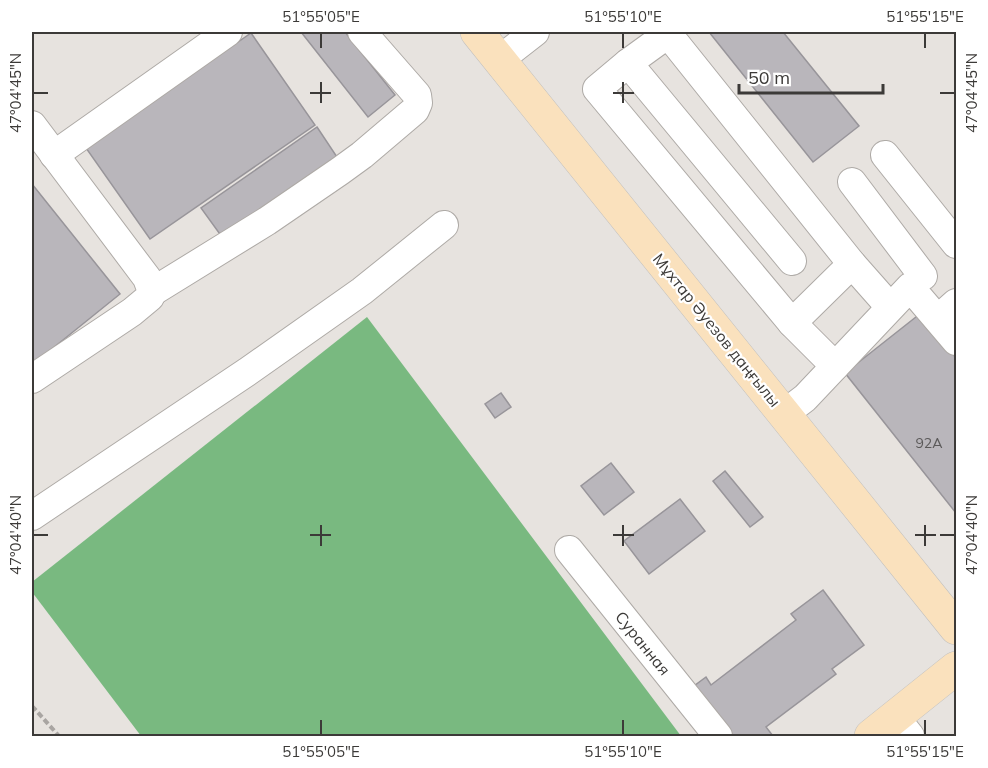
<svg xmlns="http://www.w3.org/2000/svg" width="988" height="768" font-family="Mulish,sans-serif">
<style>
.forest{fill:#79b980}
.building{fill:#b9b6bb;stroke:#98959a;stroke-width:1.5}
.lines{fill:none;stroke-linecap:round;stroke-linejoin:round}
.minor-casing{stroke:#aeaaa6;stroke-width:30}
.major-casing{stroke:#c1c0bf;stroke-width:34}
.path{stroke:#a9a5a2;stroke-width:4;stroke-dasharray:6 3;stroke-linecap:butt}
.minor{stroke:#fff;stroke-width:28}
.major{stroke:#fae1bd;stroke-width:33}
.ticks{fill:none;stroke:#3c3a38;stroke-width:2}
.labels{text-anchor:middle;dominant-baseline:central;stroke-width:4.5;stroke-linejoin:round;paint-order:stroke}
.number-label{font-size:14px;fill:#5b5959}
.street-label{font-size:16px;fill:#3c3a38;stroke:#fff}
.neatline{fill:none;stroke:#3c3a38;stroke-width:2}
.ticks-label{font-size:15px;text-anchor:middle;fill:#3c3a38}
</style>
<rect width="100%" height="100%" fill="#e7e3df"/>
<path class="forest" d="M367,317L681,736H141L32,592V582Z"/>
<g class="building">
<path d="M301,32H345L395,95L368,117Z"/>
<path d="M709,32H783L859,126L813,162Z"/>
<path d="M251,33L315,125L150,239L86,148Z"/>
<path d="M317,127L337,157L222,237L201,208Z"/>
<path d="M32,184L120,294L32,365Z"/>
<path d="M921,313L956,358V513L845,373Z"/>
<path d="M501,393L511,407L495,418L485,404Z"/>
<path d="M611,463L634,492L604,515L581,486Z"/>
<path d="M725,471L763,517L750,527L713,481Z"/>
<path d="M680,499L705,531L649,574L624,541Z"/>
<path d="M823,590L864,645L832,669L836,674L766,727L773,736H733L694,686L706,677L711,685L796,620L791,614Z"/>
</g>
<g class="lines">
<g class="minor-casing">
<g id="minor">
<path d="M499,60L535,32"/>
<path d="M628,63L792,261"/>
<path d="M32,125L147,278L152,292L150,297L132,312L32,379"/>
<path d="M54,155L228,32"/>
<path d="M885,155L956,244"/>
<path d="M852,182L923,276"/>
<path d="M152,292L267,221L340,171L362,155L415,110L418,103L417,95L362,32"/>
<path d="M938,319L956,303"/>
<path d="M792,323L852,264L890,307"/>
<path d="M835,366L792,323L597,89L628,63L668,34L852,264"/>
<path d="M784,414L805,398L910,287L956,341"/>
<path d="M32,516L247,372L362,291L444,225"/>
<path d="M569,550L718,736"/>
<path d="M895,717L910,736"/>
</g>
</g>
<g class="major-casing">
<g id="major">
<path d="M477,32L956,628"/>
<path d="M871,736L956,668"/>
</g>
</g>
<path class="path" d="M32,706L59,736"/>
<use href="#minor" class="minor"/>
<use href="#major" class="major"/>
</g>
<path class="ticks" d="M321,33V48M623,33V48M925,33V48M321,82V103M623,82V103M33,93H48M310,93H331M613,93H634M940,93H955M321,525V546M623,525V546M925,525V546M33,535H48M310,535H331M613,535H634M915,535H936M940,535H955M321,720V735M623,720V735M925,720V735"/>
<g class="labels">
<g class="number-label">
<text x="929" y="443">92А</text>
</g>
<g class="street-label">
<text transform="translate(717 330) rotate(51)">Мұхтар Әуезов даңғылы</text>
<text transform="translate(643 643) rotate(51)">Суранная</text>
</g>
</g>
<rect width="988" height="768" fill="none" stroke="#ffffff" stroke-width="66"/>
<path d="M739 84v9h144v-9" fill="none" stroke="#3c3a38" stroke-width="3"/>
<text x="748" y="84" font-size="18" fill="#3c3a38" stroke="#ffffff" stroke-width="4.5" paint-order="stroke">50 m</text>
<rect x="33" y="33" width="922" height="702" class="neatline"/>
<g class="ticks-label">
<text x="321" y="22">51°55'05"E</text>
<text x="623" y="22">51°55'10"E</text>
<text x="925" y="22">51°55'15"E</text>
<text transform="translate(16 93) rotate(-90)" y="5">47°04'45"N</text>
<text transform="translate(972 93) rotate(-90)" y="5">47°04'45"N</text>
<text transform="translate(16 535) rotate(-90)" y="5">47°04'40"N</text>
<text transform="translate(972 535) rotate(-90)" y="5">47°04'40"N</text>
<text x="321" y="757">51°55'05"E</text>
<text x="623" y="757">51°55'10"E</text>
<text x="925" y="757">51°55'15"E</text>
</g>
</svg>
